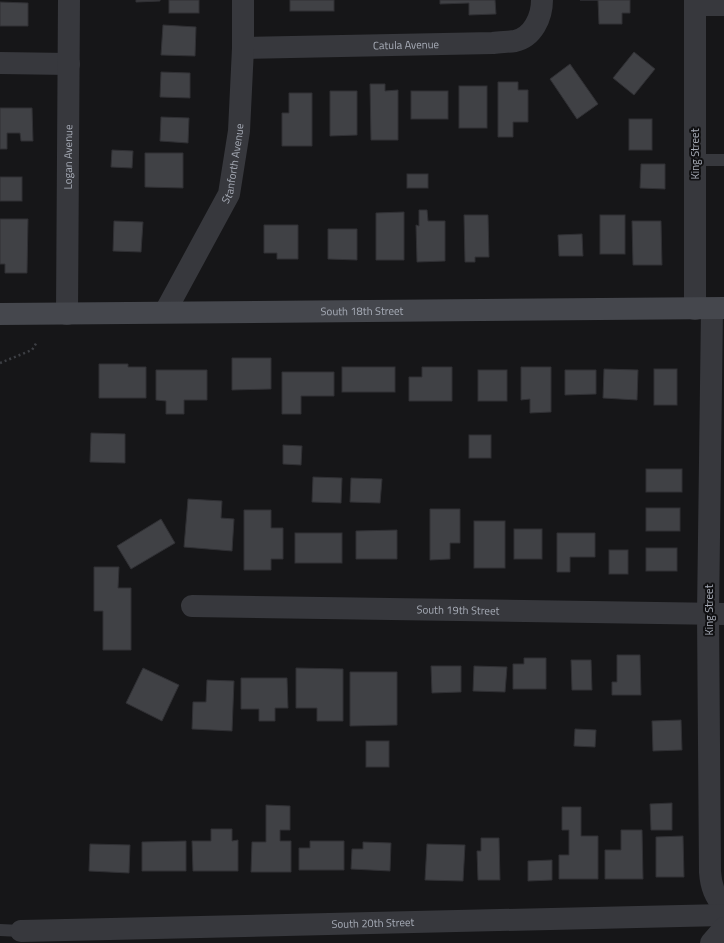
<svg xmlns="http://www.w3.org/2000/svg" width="724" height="943" font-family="'Titillium Web',sans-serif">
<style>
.building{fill:#404145;stroke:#303034}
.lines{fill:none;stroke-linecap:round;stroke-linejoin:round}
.path{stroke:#3d3f44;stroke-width:2.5;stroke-dasharray:2 3;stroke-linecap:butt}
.service{stroke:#37383d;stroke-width:12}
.minor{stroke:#37383d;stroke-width:22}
.secondary{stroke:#45474d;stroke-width:22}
.labels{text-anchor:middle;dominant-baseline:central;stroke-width:4;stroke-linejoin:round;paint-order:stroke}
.street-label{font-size:11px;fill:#a8adb8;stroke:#111113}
</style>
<rect width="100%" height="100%" fill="#161618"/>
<g class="building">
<path d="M136,0H160V1L136,2Z"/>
<rect x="169" y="0" width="30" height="13"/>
<rect x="290" y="0" width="44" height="11"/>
<path d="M440,0H495L496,14L469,15V3L440,4Z"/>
<path d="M580,0H630V13H622V24H599L598,0Z"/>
<path d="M0,2L28,3V26H0Z"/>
<path d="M163,25L196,27L195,56L161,55Z"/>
<path d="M634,52L655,69L634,95L613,78Z"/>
<path d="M570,64L598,104L577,119L550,79Z"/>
<path d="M161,72L190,73V98L160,97Z"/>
<path d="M498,82H518V90H528V122H513V137H498Z"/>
<path d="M370,84H385V91L398,90V140H371Z"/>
<rect x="459" y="86" width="28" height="42"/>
<path d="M330,91H357V135L330,136Z"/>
<rect x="411" y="91" width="37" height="28"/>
<path d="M289,93H312V146H282V113H289Z"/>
<path d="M0,108H32L33,141H21L20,133H7V149H0Z"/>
<path d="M161,117L189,118L188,143L160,141Z"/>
<rect x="629" y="119" width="23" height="31"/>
<path d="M112,150L133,151L132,168L111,167Z"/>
<path d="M145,153H183V188L145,187Z"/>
<path d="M641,164H665V189L640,188Z"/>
<rect x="407" y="174" width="21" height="14"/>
<rect x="0" y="177" width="22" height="24"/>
<path d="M419,210H427L428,221H445V261L417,262L416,225L419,226Z"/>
<path d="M404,212V260H376V213Z"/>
<path d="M464,215H488L489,257H475V262H465Z"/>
<rect x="600" y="215" width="25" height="39"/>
<path d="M0,219H28L27,273H5V264H0Z"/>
<path d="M114,221L143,222L141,252L113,251Z"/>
<path d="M632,221H661L662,265H633Z"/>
<path d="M264,225H298V259H277V253H264Z"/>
<path d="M328,229H357V260L328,259Z"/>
<path d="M582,234L583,256H559L558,235Z"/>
<path d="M232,358H271V389L232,390Z"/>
<path d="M99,364H128V367H146V398H99Z"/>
<rect x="342" y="367" width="53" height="25"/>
<path d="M422,367H452V401H409V377H422Z"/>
<path d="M521,367H551V412L530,413V399L521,400Z"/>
<path d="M604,369L638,370L637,400L603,398Z"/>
<rect x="654" y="369" width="23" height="36"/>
<path d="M156,370H207V400H184V414H166V401L156,400Z"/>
<rect x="478" y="370" width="29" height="31"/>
<path d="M565,370H596V394L565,395Z"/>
<path d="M282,372H334V396H301V414H282Z"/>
<path d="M91,433L125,434V463L90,462Z"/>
<rect x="469" y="435" width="22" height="23"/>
<path d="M283,445L302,446L301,465L283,464Z"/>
<rect x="646" y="469" width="36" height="23"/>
<path d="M313,477L342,478L341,503L312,502Z"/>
<path d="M351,478L382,479L380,503L350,502Z"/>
<path d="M188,499L222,501L221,518L234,519L232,551L184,547Z"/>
<rect x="646" y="508" width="34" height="23"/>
<path d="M430,509H460V543H450V559L430,560Z"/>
<path d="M244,510H271V528H283V559H271V570H244Z"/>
<path d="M161,519L175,543L131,569L117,546Z"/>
<rect x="474" y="521" width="31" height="47"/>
<rect x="514" y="529" width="28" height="30"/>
<path d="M397,530V559H356V531Z"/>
<rect x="295" y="533" width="47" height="30"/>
<path d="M557,533H595V557H570V572H557Z"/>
<rect x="646" y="548" width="31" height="23"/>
<rect x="609" y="550" width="19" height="24"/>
<path d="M94,567H119L118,588H131V650H103V611H94Z"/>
<path d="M617,655H640L641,695H612V682H617Z"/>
<path d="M524,658H546V689H513V664H524Z"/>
<path d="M571,660H591L592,690H572Z"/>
<path d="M431,666H461V692L432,693Z"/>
<path d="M474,666L507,667L505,692L473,691Z"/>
<path d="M143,668L179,685L162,721L126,703Z"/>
<path d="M296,668L343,669V721H317V708H296Z"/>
<path d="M350,672H397V725L350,726Z"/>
<path d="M241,678H287L288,708H275V721H259V709H241Z"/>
<path d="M207,680L234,681L232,731L192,729L193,702H206Z"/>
<path d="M681,720L682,750L653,751L652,721Z"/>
<path d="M575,729L596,730L595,747L574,746Z"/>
<rect x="366" y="741" width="23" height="26"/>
<path d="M672,803V830H651L650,804Z"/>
<path d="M266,805L290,806V830H280V841H291V872H251L252,842H266Z"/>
<path d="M562,807H581V836H598V879H559V855H569V830H562Z"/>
<path d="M211,829H232V841L238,840V871H193L192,841H211Z"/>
<path d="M621,830H642L643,879H605V850H621Z"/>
<path d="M683,836L684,877H656V837Z"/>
<path d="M481,838H499L500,880H478L477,851H481Z"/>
<path d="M186,841V871H142V842Z"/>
<path d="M310,841H344V870H299V848H310Z"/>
<path d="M363,842L391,843L390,871L351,869L352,849H363Z"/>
<path d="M90,844L130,845L129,873L89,871Z"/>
<path d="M427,844L465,845L463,881L425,880Z"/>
<path d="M552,860V880L528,881V861Z"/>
</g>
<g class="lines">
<path class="path" d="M0,363L32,350L37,342"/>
<g class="service">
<path d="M695,160H724"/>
<path d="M0,930L21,931"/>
</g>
<g class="minor">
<path d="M695,5H724"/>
<path id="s1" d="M243,48L493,43C500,42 508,42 515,41C533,37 542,17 542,0"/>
<path d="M0,63L69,64"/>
<path d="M695,309V0"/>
<path d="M712,309L708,614L710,872C711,887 715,896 724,907"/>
<path id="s2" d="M165,312L229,194L239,131L243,48V0"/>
<path id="s3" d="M67,314L69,0"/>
<path id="s4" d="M192,606L724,614"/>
<path id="s5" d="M21,931L724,915"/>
<path d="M711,943L724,928"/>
</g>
<path class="secondary" id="s6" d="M0,314L724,308"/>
</g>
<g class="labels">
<g class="street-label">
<text stroke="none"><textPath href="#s1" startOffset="163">Catula Avenue</textPath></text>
<text transform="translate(695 154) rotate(-90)">King Street</text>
<text stroke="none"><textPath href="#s3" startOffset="157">Logan Avenue</textPath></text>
<text stroke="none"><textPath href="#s2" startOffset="165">Stanforth Avenue</textPath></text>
<text stroke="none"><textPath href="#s6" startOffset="362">South 18th Street</textPath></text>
<text stroke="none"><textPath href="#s4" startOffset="266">South 19th Street</textPath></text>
<text transform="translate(709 610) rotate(-90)">King Street</text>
<text stroke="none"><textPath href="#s5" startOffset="352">South 20th Street</textPath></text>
</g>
</g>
</svg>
